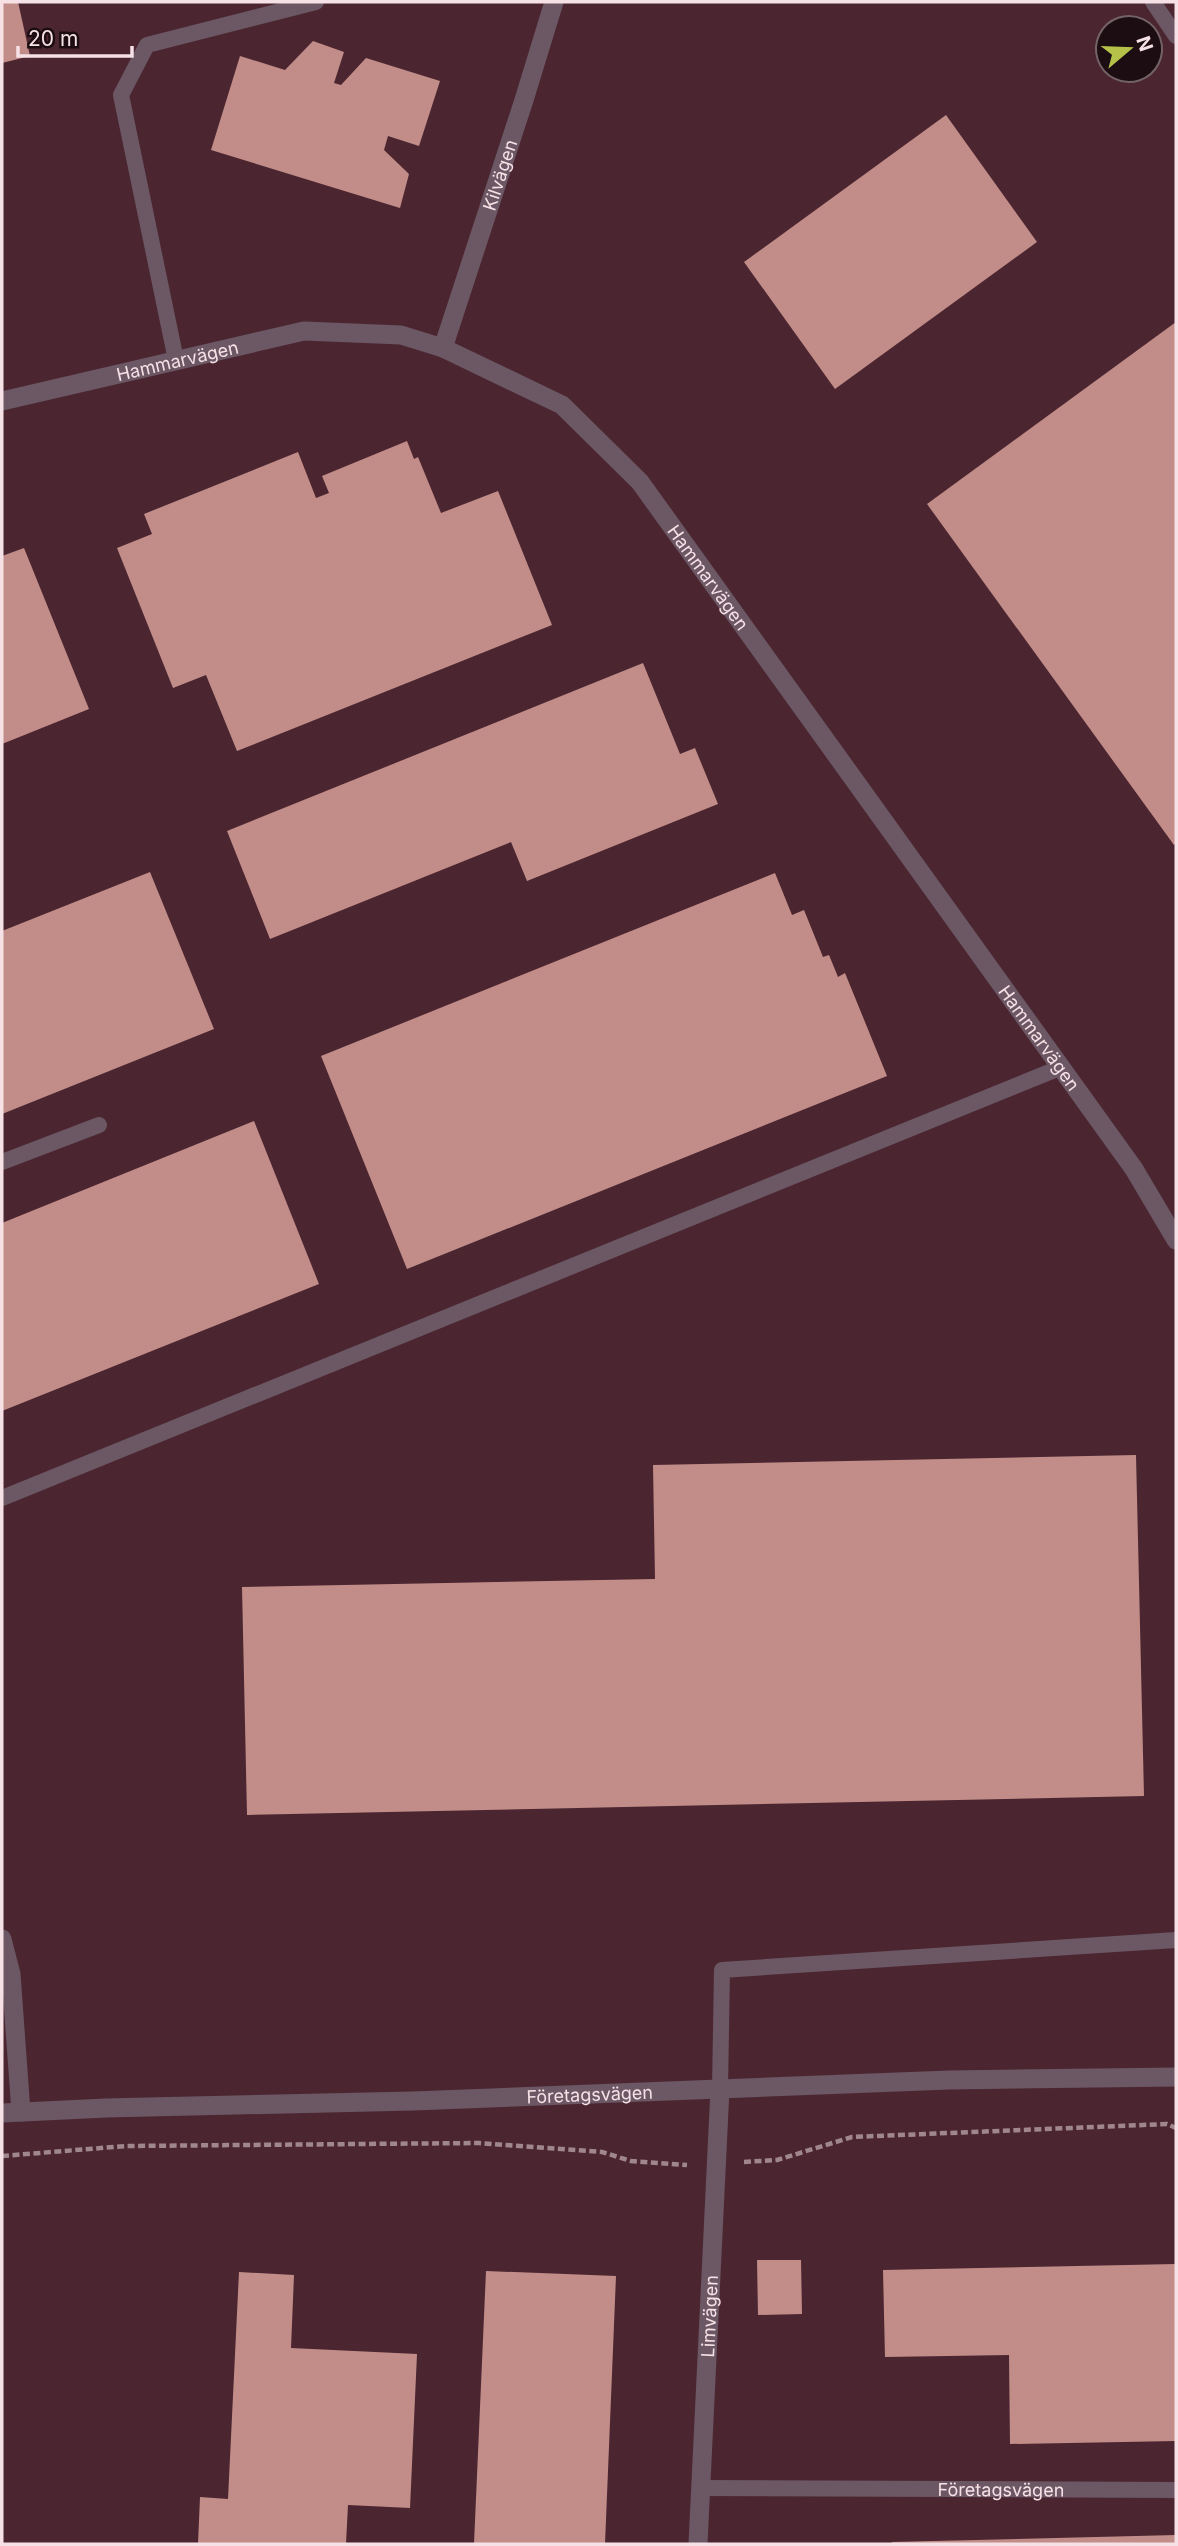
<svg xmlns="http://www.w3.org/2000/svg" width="1178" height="2546" font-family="Inter,sans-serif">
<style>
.built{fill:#4b2631;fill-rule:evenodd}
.building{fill:#c28d88}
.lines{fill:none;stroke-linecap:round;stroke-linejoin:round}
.path{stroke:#a0868d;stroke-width:4.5;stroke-dasharray:7 3.5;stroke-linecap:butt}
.service{stroke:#6b5864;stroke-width:16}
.minor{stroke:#6b5864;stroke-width:19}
.labels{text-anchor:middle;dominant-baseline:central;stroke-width:7;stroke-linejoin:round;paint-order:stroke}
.street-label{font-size:18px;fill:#f6e1e6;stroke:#1b0d11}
</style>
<rect width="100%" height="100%" fill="#3d1e28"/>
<path class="built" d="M2,2H1176V2544H2ZM1108,28H1150V70H1108Z"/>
<g class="building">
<path d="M2,2H18L30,56L2,63Z"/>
<path d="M313,41L344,52L334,83L341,85L366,58L440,81L419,146L388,136L384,150L409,174L400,208L211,150L240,56L285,70Z"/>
<path d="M946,115L1037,242L835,389L744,262Z"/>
<path d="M1176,322V843L1174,845L927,504Z"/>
<path d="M407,441L414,459L418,457L441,513L498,491L552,625L237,751L206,675L173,688L117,548L152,534L144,514L298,452L316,498L329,493L322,476Z"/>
<path d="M24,548L89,709L2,744V556Z"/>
<path d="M643,663L680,754L695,748L718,804L527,881L511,842L270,939L227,831Z"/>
<path d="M150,872L214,1029L2,1114V931Z"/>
<path d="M775,873L792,915L804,910L823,957L829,955L838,977L845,973L887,1076L407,1269L321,1056Z"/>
<path d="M254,1121L319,1284L2,1411V1223Z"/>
<path d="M1136,1455L1144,1796L247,1815L242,1587L655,1579L653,1465Z"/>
<path d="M757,2260H801L802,2314L758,2315Z"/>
<path d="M1176,2264V2441L1010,2444L1009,2355L885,2357L883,2270Z"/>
<path d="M486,2271L616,2276L605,2544H474Z"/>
<path d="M239,2272L294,2275L291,2348L417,2354L410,2508L348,2505L346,2544H198L200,2497L228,2499Z"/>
<path d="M1176,2535V2544H892V2542Z"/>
</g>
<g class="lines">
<g class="path">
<path d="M2,2156L126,2146L479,2143L602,2152L631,2161L687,2165"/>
<path d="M744,2162L777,2160L852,2137L1167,2124L1176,2128"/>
</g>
<g class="service">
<path d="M1153,2L1176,36"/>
<path d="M176,360L121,95L147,45L316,2"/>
<path d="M2,1162L99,1125"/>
<path d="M2,1498L1062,1067"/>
<path d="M720,2089L722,1970L1176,1940"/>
<path id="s1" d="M700,2488L1176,2490"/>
</g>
<g class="minor">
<path id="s2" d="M443,348L524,100L554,2"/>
<path id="s3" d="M2,401L304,331L401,335L443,348L562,405L640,482L1134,1169L1176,1240"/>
<path d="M2,1939L11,1974L21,2112"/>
<path id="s4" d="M2,2113L106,2108L413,2101L949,2080L1176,2077"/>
<path id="s5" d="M698,2544L720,2089"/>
</g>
</g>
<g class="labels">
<g class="street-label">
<text stroke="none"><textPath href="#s2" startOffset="182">Kilvägen</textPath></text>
<text stroke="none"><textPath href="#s3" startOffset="180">Hammarvägen</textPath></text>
<text stroke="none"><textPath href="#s3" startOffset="810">Hammarvägen</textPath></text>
<text stroke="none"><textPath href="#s3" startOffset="1377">Hammarvägen</textPath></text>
<text stroke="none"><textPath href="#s4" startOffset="588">Företagsvägen</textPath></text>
<text stroke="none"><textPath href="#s5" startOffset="228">Limvägen</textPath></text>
<text stroke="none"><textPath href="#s1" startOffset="301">Företagsvägen</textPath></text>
</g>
</g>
<rect width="1178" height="2546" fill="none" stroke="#f6e1e6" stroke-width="7"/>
<g transform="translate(1129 49) rotate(71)"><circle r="33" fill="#1b0d11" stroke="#736266" stroke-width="2"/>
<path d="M0-5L12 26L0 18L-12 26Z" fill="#b6c149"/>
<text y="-10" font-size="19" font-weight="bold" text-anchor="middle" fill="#f6e1e6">N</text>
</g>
<path d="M18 46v10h114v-10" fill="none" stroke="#f6e1e6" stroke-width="3.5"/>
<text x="28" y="46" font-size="21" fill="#f6e1e6" stroke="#1b0d11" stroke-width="5" paint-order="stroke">20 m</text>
</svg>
